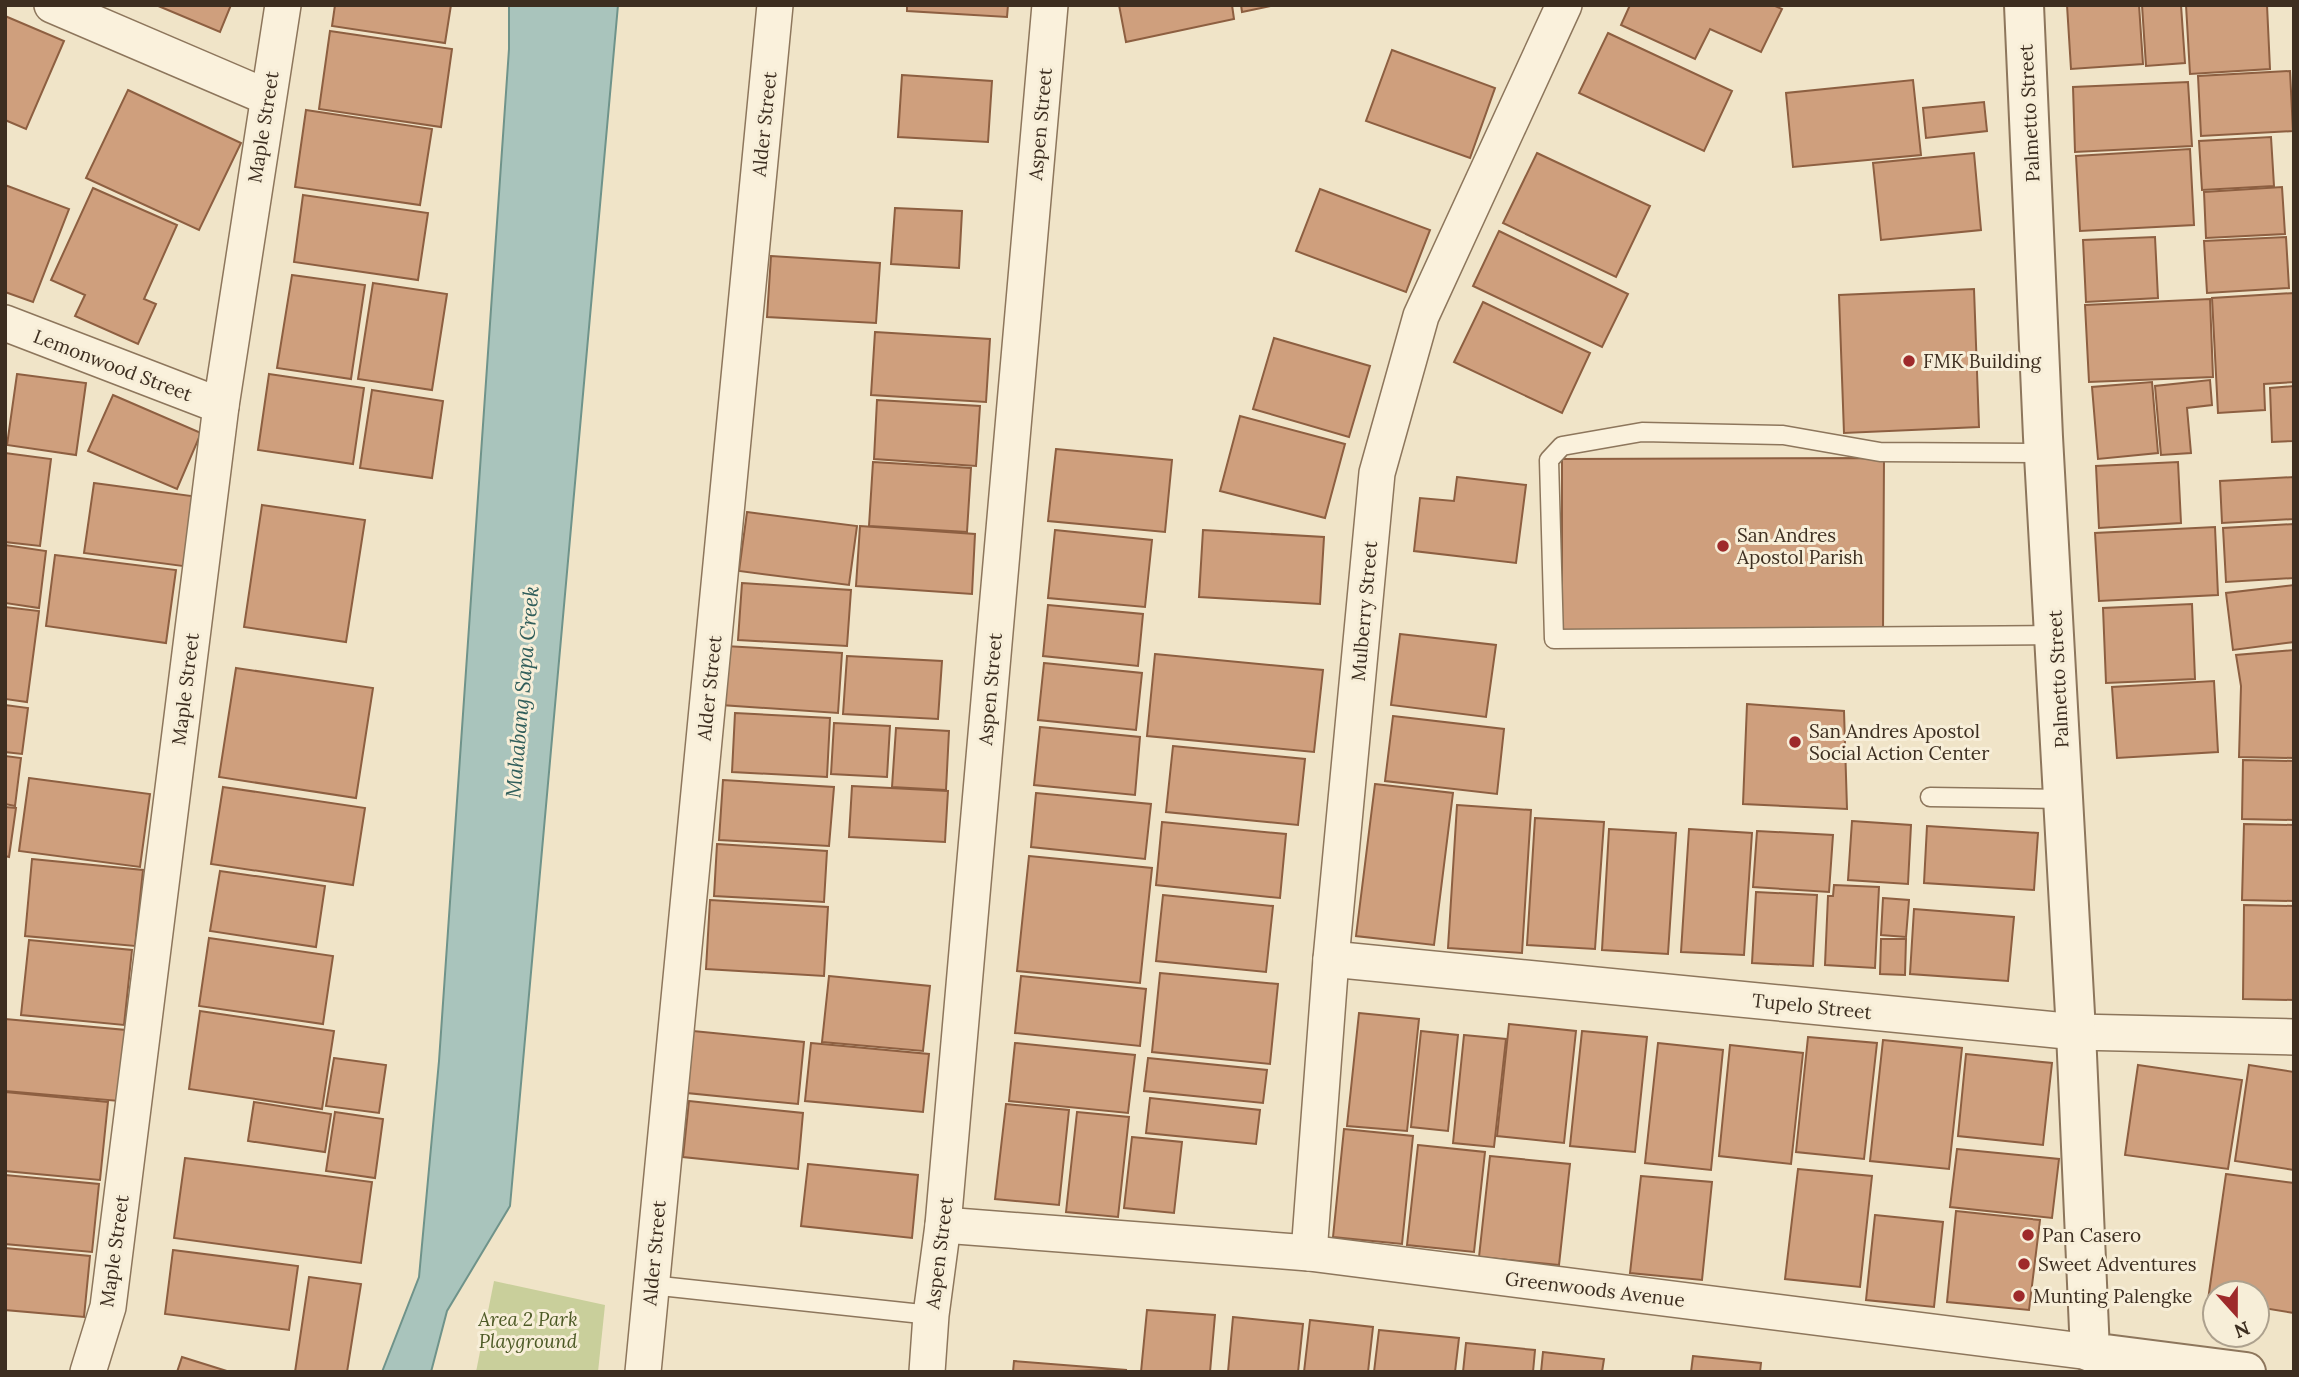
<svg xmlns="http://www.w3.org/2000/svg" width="2299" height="1377" font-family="Lora,serif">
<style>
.green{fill:#c9cf9b}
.water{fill:#a9c4bc;stroke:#6f938a;stroke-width:2}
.building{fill:#cf9f7d;stroke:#8d5f41;stroke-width:2}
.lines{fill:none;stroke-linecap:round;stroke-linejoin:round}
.service-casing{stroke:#8d765c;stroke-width:21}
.minor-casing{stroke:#8d765c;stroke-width:38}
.tertiary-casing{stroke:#8d765c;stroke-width:42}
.service{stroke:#faf1dc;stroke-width:18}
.minor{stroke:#faf1dc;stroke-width:35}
.tertiary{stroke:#faf1dc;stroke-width:38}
.poi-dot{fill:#9e2a2b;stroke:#f7eed8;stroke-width:2.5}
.labels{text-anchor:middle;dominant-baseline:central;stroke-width:6;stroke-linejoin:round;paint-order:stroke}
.street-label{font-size:19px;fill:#3d2e20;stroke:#f7eed8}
.poi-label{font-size:19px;fill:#3d2e20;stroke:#f7eed8;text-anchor:start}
.park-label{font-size:19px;font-style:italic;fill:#4d5a26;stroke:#f7eed8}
.water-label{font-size:21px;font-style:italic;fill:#2f5d5a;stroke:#f7eed8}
</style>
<rect width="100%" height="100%" fill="#f0e4c8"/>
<path class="green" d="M494,1281L605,1305L598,1372H476Z"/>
<path class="water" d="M509,5H618L510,1206L447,1311L431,1372H382L419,1277L439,1061L509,49Z"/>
<g class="building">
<path d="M156,5H231L220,32Z"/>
<path d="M335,5H451L445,43L332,26Z"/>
<path d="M907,5H1008L1007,17L907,11Z"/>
<path d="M1119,5H1232L1234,19L1126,42Z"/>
<path d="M1241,5H1276L1242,12Z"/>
<path d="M1630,5H1773L1782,9L1761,52L1710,29L1695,59L1621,25Z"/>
<path d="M2067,5H2139L2143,64L2071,69Z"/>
<path d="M2142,5H2181L2185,63L2146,66Z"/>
<path d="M2186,5H2267L2270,69L2190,74Z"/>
<path d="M5,16L64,41L26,129L5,120Z"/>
<path d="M330,31L452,49L441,127L319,109Z"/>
<path d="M1608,33L1732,91L1704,151L1579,93Z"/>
<path d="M1392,50L1495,88L1470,158L1366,121Z"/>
<path d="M2290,71L2293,131L2201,136L2198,76Z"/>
<path d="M902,75L992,81L988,142L898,137Z"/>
<path d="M1913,80L1921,155L1793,167L1786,93Z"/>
<path d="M2188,82L2192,146L2075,152L2073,87Z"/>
<path d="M128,90L241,143L199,230L86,178Z"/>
<path d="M1984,102L1987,131L1926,138L1923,108Z"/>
<path d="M306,110L432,129L420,205L295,187Z"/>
<path d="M2271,137L2274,186L2202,190L2199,141Z"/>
<path d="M2190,149L2194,225L2080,231L2076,156Z"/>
<path d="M1537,153L1650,206L1616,277L1503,223Z"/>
<path d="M1974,153L1981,230L1881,240L1873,163Z"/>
<path d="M5,185L69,209L33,302L5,292Z"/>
<path d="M2282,187L2285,234L2206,238L2204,192Z"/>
<path d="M93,188L177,225L144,299L156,304L138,344L75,316L85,295L51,280Z"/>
<path d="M1320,189L1430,230L1406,292L1296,251Z"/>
<path d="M303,195L428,213L418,280L294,262Z"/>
<path d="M895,208L962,211L959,268L891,264Z"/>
<path d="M1499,231L1628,294L1602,347L1473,286Z"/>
<path d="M2155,237L2158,298L2086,302L2083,240Z"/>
<path d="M2286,237L2289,288L2207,293L2204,241Z"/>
<path d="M771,256L880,263L876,323L767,317Z"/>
<path d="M292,275L365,285L351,379L277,368Z"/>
<path d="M373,283L447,294L432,390L358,379Z"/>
<path d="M1974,289L1979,427L1844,433L1839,295Z"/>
<path d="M2294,293V382L2264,384L2265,410L2218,413L2212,298Z"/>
<path d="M2210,299L2213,377L2089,382L2085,305Z"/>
<path d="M1483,302L1590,353L1562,413L1454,362Z"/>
<path d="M875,332L990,339L986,402L871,395Z"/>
<path d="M1274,338L1370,366L1349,437L1253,409Z"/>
<path d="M17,374L86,383L76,455L7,445Z"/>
<path d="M269,374L364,388L353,464L258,450Z"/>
<path d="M2210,380L2212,405L2187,408L2191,453L2161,455L2155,386Z"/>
<path d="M2152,382L2158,453L2098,459L2092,387Z"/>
<path d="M2294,386V441L2272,442L2270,388Z"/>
<path d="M372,390L443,401L432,478L360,468Z"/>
<path d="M113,395L201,433L177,489L88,451Z"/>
<path d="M877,400L980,406L976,466L874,459Z"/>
<path d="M1240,416L1345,444L1325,518L1220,491Z"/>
<path d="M1056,449L1172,460L1165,532L1048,521Z"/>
<path d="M5,453L51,459L40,546L5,542Z"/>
<path d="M1884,458L1883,633H1562V459Z"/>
<path d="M873,462L971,468L967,532L869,526Z"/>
<path d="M2178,462L2181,523L2099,528L2096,466Z"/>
<path d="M1457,477L1526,485L1516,563L1414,551L1420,498L1454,501Z"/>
<path d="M2294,477V519L2222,523L2220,481Z"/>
<path d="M94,483L199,497L190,567L84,553Z"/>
<path d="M262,505L365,520L346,642L244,627Z"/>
<path d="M747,512L857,526L849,585L739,571Z"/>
<path d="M2294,524V578L2226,582L2223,528Z"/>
<path d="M860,526L975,534L972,594L856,586Z"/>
<path d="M2215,527L2218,595L2099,601L2095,533Z"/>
<path d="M1055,530L1152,540L1145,607L1048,598Z"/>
<path d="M1203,530L1324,537L1320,604L1199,597Z"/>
<path d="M5,545L46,551L39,608L5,603Z"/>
<path d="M55,555L176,570L166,643L46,626Z"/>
<path d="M742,583L851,590L847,646L738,640Z"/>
<path d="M2294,585V642L2233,650L2226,593Z"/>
<path d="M2192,604L2195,679L2106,683L2103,608Z"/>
<path d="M1048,605L1143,614L1138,666L1043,656Z"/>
<path d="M5,607L39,611L27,702L5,699Z"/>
<path d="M1400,634L1496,645L1486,717L1391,705Z"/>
<path d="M725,646L842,653L838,713L721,705Z"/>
<path d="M2294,650V758L2239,757L2241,686L2236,655Z"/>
<path d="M1155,654L1323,670L1314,752L1147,736Z"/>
<path d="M847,656L942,661L938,719L843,714Z"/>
<path d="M1044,663L1142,673L1136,730L1038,720Z"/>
<path d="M236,668L373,688L356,798L219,777Z"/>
<path d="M2214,681L2218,752L2117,758L2112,687Z"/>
<path d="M1747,704L1844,711L1847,809L1743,804Z"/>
<path d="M5,705L28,708L22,754L5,752Z"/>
<path d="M735,713L830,718L827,777L732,772Z"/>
<path d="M1393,716L1504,729L1497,794L1385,781Z"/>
<path d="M834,723L890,726L887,777L831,774Z"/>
<path d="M1040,727L1140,737L1135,795L1034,785Z"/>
<path d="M896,728L949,731L946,790L892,787Z"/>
<path d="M1173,746L1305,759L1298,825L1166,812Z"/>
<path d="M5,756L21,758L15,806L5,804Z"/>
<path d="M2243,760L2294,761V820L2242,819Z"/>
<path d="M29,778L150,794L140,867L19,851Z"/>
<path d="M723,780L834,787L829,846L719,840Z"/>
<path d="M1375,784L1453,793L1434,945L1356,936Z"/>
<path d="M852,786L948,791L945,842L849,837Z"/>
<path d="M223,787L365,808L353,885L211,864Z"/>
<path d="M1036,793L1151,804L1145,859L1031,847Z"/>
<path d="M1457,805L1531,810L1522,953L1448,948Z"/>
<path d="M5,807L16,808L9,857L5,856Z"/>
<path d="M1535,818L1604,822L1595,949L1527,945Z"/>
<path d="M1852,821L1911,825L1908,884L1848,880Z"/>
<path d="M1162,822L1286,834L1280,898L1156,885Z"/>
<path d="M2244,824L2294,825V901L2242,900Z"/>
<path d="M1927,826L2038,833L2034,890L1924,883Z"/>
<path d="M1609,829L1676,833L1668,954L1602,950Z"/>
<path d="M1689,829L1752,833L1744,955L1681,952Z"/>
<path d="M1757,831L1833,835L1829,892L1753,887Z"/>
<path d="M717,844L827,851L824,902L714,896Z"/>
<path d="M1029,856L1152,868L1140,983L1017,971Z"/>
<path d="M32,859L143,870L135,946L25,936Z"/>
<path d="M220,871L325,886L316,947L210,931Z"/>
<path d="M1834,885L1879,887L1875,968L1825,965L1828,896H1833Z"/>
<path d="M1756,892L1817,895L1813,966L1752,963Z"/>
<path d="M1163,895L1273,906L1266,972L1156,961Z"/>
<path d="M1883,898L1909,900L1906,937L1881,935Z"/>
<path d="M710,900L828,907L824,976L706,969Z"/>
<path d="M2244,905L2294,906V1000L2243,999Z"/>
<path d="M1914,909L2014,917L2008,981L1910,974Z"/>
<path d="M209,938L333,956L323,1024L199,1006Z"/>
<path d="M1881,939H1906L1905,975L1880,974Z"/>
<path d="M29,940L132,950L124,1025L21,1015Z"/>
<path d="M1160,973L1278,984L1270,1064L1152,1052Z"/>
<path d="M829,976L930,986L923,1051L822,1042Z"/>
<path d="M1021,976L1146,989L1140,1046L1015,1033Z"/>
<path d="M200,1011L334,1031L322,1109L189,1089Z"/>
<path d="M1359,1013L1419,1019L1407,1131L1347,1126Z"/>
<path d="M5,1019L126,1030L119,1101L5,1091Z"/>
<path d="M1509,1024L1576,1031L1564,1143L1497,1136Z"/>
<path d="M693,1031L804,1042L798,1104L687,1093Z"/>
<path d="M1421,1031L1458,1035L1448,1131L1411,1127Z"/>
<path d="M1582,1031L1647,1037L1635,1152L1570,1146Z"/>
<path d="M1464,1035L1506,1039L1494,1147L1453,1143Z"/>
<path d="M1808,1037L1877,1043L1864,1159L1796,1152Z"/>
<path d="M1883,1040L1962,1048L1949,1169L1870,1161Z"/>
<path d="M811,1043L929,1054L923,1112L805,1101Z"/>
<path d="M1015,1043L1135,1055L1128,1113L1009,1101Z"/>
<path d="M1658,1043L1723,1050L1711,1170L1645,1163Z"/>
<path d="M1730,1045L1803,1053L1791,1164L1719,1156Z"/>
<path d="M1966,1054L2052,1063L2043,1145L1958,1136Z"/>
<path d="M334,1058L386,1065L379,1113L326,1106Z"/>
<path d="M1148,1058L1267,1070L1263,1103L1144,1091Z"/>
<path d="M2138,1065L2242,1080L2228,1169L2125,1155Z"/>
<path d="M2249,1065L2294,1072V1170L2235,1161Z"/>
<path d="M5,1092L108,1102L100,1180L5,1171Z"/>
<path d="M1150,1098L1260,1110L1256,1144L1146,1133Z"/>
<path d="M689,1101L803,1113L798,1169L683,1157Z"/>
<path d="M254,1102L331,1114L325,1152L248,1141Z"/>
<path d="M1006,1104L1069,1110L1059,1205L995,1199Z"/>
<path d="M335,1112L383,1119L375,1178L326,1171Z"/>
<path d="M1077,1112L1129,1117L1118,1217L1066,1212Z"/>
<path d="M1344,1129L1413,1136L1402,1244L1333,1237Z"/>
<path d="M1132,1137L1182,1142L1174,1213L1124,1208Z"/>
<path d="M1418,1145L1485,1152L1474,1252L1407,1245Z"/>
<path d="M1957,1149L2059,1159L2052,1218L1950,1207Z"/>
<path d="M1490,1156L1570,1164L1559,1265L1479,1257Z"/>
<path d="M185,1158L372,1182L361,1263L174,1238Z"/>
<path d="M808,1164L918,1175L912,1238L801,1226Z"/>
<path d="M1798,1169L1872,1176L1860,1287L1785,1279Z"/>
<path d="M2226,1174L2294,1183V1313L2257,1307V1293H2215V1301L2208,1300Z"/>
<path d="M5,1175L99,1184L92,1252L5,1244Z"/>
<path d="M1641,1176L1712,1182L1702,1280L1630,1273Z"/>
<path d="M1956,1211L2040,1220L2029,1310L1947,1302Z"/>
<path d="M1875,1215L1943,1222L1934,1307L1866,1300Z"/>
<path d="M5,1248L90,1256L84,1317L5,1310Z"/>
<path d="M173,1250L298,1266L289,1330L165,1314Z"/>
<path d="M309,1277L361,1284L347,1372H295Z"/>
<path d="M1147,1310L1215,1315L1210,1372H1141Z"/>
<path d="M1233,1317L1303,1324L1298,1372H1228Z"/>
<path d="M1310,1320L1373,1327L1368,1372H1304Z"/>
<path d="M1379,1330L1459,1338L1455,1372H1374Z"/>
<path d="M1466,1343L1535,1350L1533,1372H1463Z"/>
<path d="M1543,1352L1604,1359L1602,1372H1541Z"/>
<path d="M1693,1356L1761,1363L1760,1372H1691Z"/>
<path d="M182,1357L230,1372H177Z"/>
<path d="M1014,1361L1127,1370L1013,1372Z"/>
</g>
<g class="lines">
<g class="service-casing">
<g id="service">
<path d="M2044,453L1880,452L1783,435L1642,432L1562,446L1549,460L1554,639L2055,635"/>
<path d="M1930,797L2064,799"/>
<path d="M651,1285L931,1315"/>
</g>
</g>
<g class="minor-casing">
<g id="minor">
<path d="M52,5L267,97"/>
<path d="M5,323L221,406"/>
<path d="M1331,959L2076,1032L2294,1037"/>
<path d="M943,1225L1309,1253L2090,1352"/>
<path d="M1309,1253L1331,959L1377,473L1421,316L1564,5"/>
<path d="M88,1372L108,1307L221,406L283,5"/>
<path d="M643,1372L775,5"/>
<path d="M927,1372L931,1315L943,1225L1050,5"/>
</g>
</g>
<g class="tertiary-casing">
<path id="tertiary" d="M2024,5L2043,437L2076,1032L2090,1352L2246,1372"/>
</g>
<use href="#service" class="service"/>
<use href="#minor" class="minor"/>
<use href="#tertiary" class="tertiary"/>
</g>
<g class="poi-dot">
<circle cx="1909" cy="361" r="7"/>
<circle cx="1723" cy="546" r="7"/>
<circle cx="1795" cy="742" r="7"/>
<circle cx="2028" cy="1235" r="7"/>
<circle cx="2024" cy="1264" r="7"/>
<circle cx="2019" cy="1296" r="7"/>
</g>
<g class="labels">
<g class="street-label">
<text transform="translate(2029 113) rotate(-93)">Palmetto Street</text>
<text transform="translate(764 124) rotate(-84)">Alder Street</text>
<text transform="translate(1040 124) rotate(-85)">Aspen Street</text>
<text transform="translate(263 127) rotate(-81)">Maple Street</text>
<text transform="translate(113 365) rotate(21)">Lemonwood Street</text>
<text transform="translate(1364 611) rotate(-85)">Mulberry Street</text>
<text transform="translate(2058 679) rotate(-93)">Palmetto Street</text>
<text transform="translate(709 688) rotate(-84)">Alder Street</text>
<text transform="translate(185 689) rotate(-83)">Maple Street</text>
<text transform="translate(990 689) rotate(-85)">Aspen Street</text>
<text transform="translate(1812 1006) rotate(6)">Tupelo Street</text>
<text transform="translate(114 1251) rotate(-82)">Maple Street</text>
<text transform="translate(654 1253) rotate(-85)">Alder Street</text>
<text transform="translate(939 1253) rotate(-83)">Aspen Street</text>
<text transform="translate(1595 1289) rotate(7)">Greenwoods Avenue</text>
</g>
<g class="poi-label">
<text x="1923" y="361">FMK Building</text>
<text x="1737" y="535">San Andres<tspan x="1737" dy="22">Apostol Parish</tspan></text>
<text x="1809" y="731">San Andres Apostol<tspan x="1809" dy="22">Social Action Center</tspan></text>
<text x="2042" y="1235">Pan Casero</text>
<text x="2038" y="1264">Sweet Adventures</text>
<text x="2033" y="1296">Munting Palengke</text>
</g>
<g class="park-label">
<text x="528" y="1319">Area 2 Park<tspan x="528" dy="22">Playground</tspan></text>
</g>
<g class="water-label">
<text transform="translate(522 692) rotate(-85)">Mahabang Sapa Creek</text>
</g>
</g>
<rect width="2299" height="1377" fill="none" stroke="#3d2e20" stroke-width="14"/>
<g transform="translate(2236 1314) rotate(159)"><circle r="33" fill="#f7eed8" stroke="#ada18e" stroke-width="2"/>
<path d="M0-5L12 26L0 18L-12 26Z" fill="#9e2a2b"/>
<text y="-10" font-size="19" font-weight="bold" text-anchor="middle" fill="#3d2e20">N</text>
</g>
</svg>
